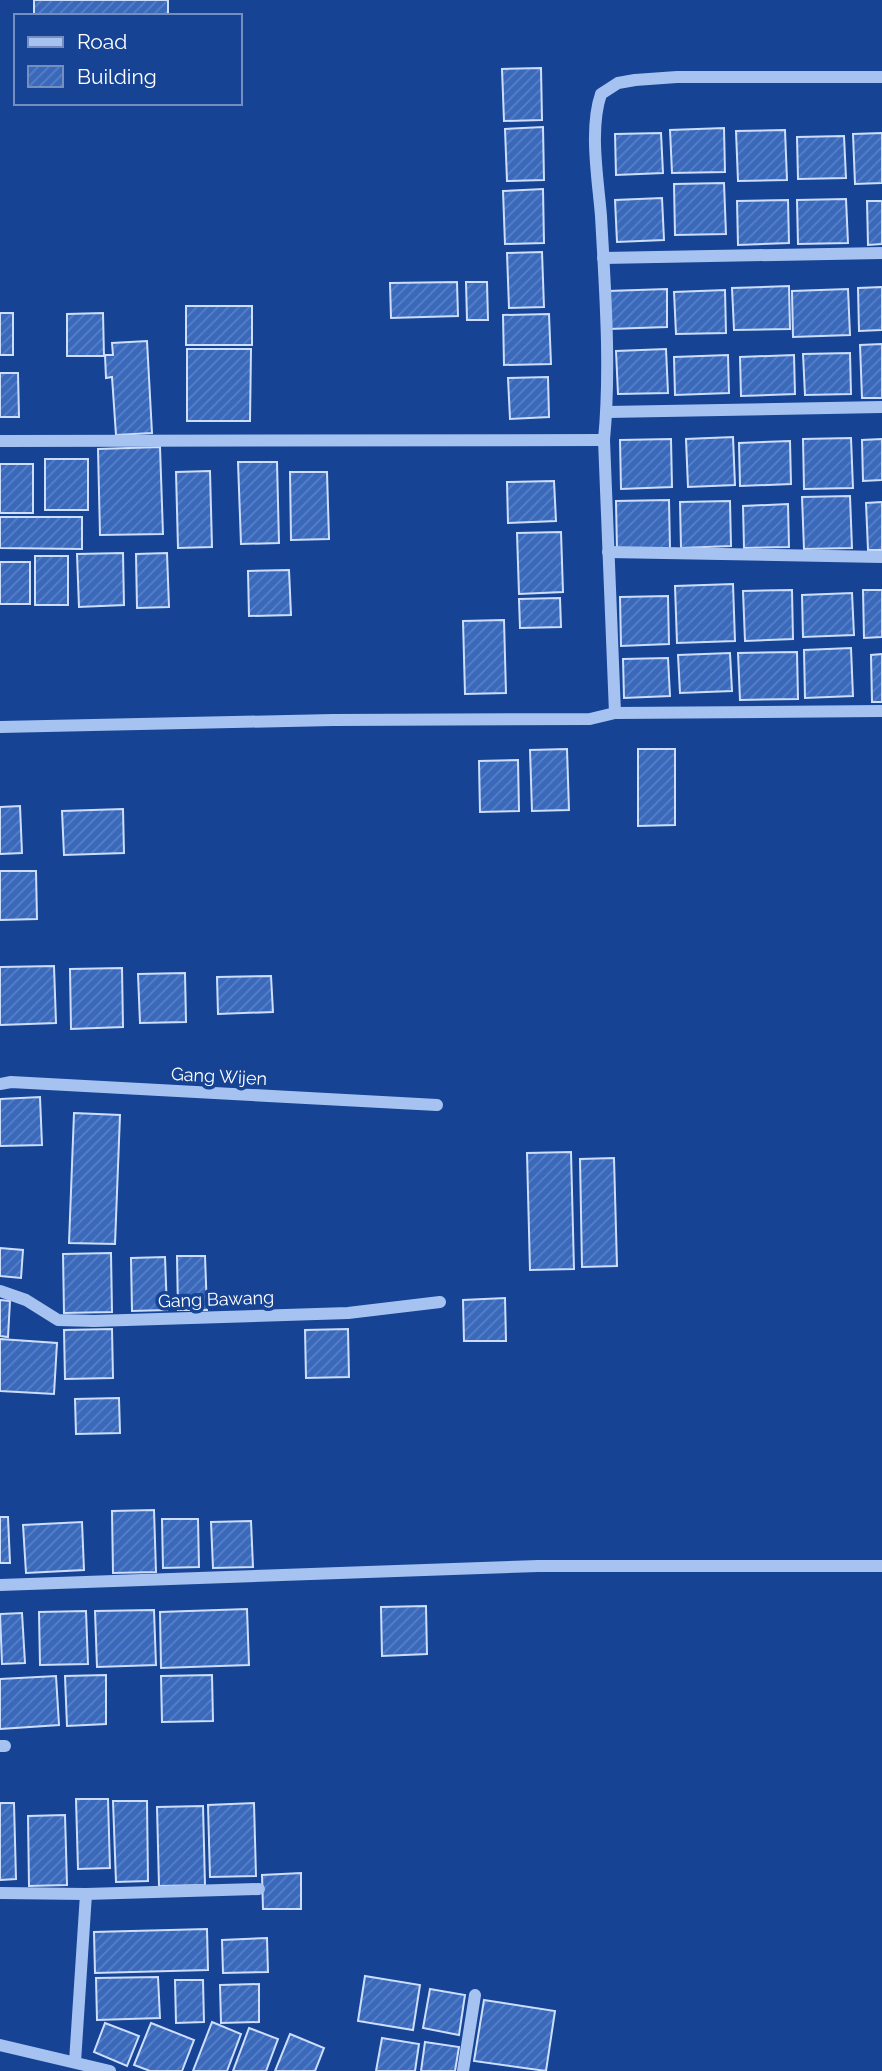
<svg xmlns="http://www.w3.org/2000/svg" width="882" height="2071" font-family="Raleway,sans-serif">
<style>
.building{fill:url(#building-hatch);stroke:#cddefc;stroke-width:2}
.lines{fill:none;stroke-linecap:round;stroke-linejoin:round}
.minor{stroke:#a6c2f1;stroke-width:12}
.labels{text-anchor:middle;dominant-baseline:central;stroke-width:7;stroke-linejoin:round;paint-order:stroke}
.street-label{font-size:18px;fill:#fff;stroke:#164394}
</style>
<defs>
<pattern id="building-hatch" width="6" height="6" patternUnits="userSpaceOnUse" patternTransform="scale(1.75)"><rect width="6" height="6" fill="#3a69bb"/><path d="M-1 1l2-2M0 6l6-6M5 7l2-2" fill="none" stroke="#5880c5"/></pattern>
</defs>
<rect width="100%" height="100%" fill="#164394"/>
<g class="building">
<rect x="34" y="0" width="134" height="16"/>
<path d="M541,68L542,120L504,121L502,69Z"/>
<path d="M543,127L544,180L507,181L505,129Z"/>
<path d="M724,128L725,172L672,173L670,130Z"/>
<path d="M785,130L787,180L738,181L736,131Z"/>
<path d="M661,133L663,173L616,175L615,134Z"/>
<path d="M882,133V183L855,184L853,134Z"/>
<path d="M844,136L846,178L798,179L797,137Z"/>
<path d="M724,183L726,234L675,235L674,184Z"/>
<path d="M543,189L544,243L505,244L503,191Z"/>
<path d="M662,198L664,240L617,242L615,200Z"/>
<path d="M846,199L848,243L798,244L797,200Z"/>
<path d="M788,200L789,243L738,245L737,201Z"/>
<path d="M867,201H882V244L868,245Z"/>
<path d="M542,252L544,307L509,308L507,253Z"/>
<path d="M457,282L458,316L391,318L390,283Z"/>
<path d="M466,282H487L488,320H467Z"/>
<path d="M789,286L790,329L734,330L732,288Z"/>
<path d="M882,287V330L859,331L858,288Z"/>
<path d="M667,289V327L609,329L608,291Z"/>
<path d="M848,289L850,335L793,337L792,291Z"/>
<path d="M725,290L726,333L676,334L674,292Z"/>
<rect x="186" y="306" width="66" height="39"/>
<rect x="0" y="313" width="13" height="42"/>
<path d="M103,313L104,356H67V314Z"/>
<path d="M549,314L551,364L504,365L503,315Z"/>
<path d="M147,341L152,433L116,435L112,377L106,378L105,355H113L112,343Z"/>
<path d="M882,344V398H862L860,345Z"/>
<path d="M187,349H251L250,421H187Z"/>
<path d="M666,349L668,393L618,394L616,351Z"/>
<path d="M850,353L851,394L805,395L803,354Z"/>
<path d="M728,355L729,393L675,395L674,357Z"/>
<path d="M794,355L795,394L741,396L740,357Z"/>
<path d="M0,373H18L19,417H0Z"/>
<path d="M548,377L549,417L510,419L508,378Z"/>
<path d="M733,437L735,485L688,487L686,439Z"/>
<path d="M851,438L853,488L804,489L803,439Z"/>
<path d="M671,439L672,487L621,489L620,440Z"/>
<path d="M882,439V480L863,481L862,440Z"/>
<path d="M790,441L791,484L740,486L739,443Z"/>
<path d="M160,447L163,534L100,535L98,449Z"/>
<rect x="45" y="459" width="43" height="51"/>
<path d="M238,462H277L279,543L241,544Z"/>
<rect x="0" y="464" width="33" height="49"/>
<path d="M210,471L212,547L178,548L176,472Z"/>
<path d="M290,472H327L329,539L291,540Z"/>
<path d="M554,481L556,521L508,523L507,482Z"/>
<path d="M850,496L852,548L804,549L802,497Z"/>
<path d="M669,500L670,549L617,550L616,501Z"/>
<path d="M730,501L731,546L681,548L680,502Z"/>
<path d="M882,502V550H868L866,503Z"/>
<path d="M788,504L789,547L744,548L743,506Z"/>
<path d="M0,517H82V549L0,548Z"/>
<path d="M561,532L563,592L519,594L517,533Z"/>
<path d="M123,553L124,605L79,607L77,554Z"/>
<path d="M167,553L169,607L137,608L136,554Z"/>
<rect x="35" y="556" width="33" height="49"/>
<rect x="0" y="562" width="30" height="42"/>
<path d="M289,570L291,615L249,616L248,571Z"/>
<path d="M733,584L735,641L677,643L675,586Z"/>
<path d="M792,590L793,639L745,641L743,591Z"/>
<path d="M863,590H882V637L864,638Z"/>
<path d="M852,593L854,635L803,637L802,595Z"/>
<path d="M668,596L669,644L621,646L620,597Z"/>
<path d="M560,598L561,627L520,628L519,599Z"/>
<path d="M504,620L506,693L465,694L463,621Z"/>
<path d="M851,648L853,696L805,698L804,650Z"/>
<path d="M797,652L798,699L740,700L738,653Z"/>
<path d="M730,653L732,691L680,693L678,655Z"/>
<path d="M882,654V702H872L871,655Z"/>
<path d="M668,658L670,696L624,698L623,659Z"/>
<path d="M567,749L569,810L532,811L530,750Z"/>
<path d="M638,749H675V825L638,826Z"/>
<path d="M518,760L519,811L480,812L479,761Z"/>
<path d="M20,806L22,853L0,854V807Z"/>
<path d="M123,809L124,853L64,855L62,811Z"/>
<path d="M0,871H36L37,919L0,920Z"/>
<path d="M54,966L56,1023L0,1025V967Z"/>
<path d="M122,968L123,1027L71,1029L70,969Z"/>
<path d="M185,973L186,1022L140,1023L138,974Z"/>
<path d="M271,976L273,1012L218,1014L217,977Z"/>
<path d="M40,1097L42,1145L0,1146V1099Z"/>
<path d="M74,1113L120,1115L115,1244L69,1243Z"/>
<path d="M571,1152L574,1269L530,1270L527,1153Z"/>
<path d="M614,1158L617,1266L582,1267L580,1159Z"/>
<path d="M0,1248L23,1250L21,1278L0,1276Z"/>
<path d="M111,1253L112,1312L64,1313L63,1254Z"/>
<path d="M177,1256H205L207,1310H178Z"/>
<path d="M165,1257L167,1310L132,1311L131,1258Z"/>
<path d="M505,1298L506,1341H464L463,1300Z"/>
<path d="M0,1300L10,1301L8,1337L0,1336Z"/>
<path d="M112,1329L113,1378L65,1379L64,1330Z"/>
<path d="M348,1329L349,1377L306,1378L305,1330Z"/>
<path d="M0,1339L57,1343L54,1394L0,1391Z"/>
<path d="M119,1398L120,1433L76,1434L75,1399Z"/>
<path d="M154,1510L156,1572L113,1573L112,1511Z"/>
<path d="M0,1517H8L10,1563H0Z"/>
<path d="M162,1519H198L199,1567L163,1568Z"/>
<path d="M251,1521L253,1567L213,1568L211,1522Z"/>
<path d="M82,1522L84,1570L26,1573L23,1525Z"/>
<path d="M426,1606L427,1654L382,1656L381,1607Z"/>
<path d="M247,1609L249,1665L161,1668L160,1612Z"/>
<path d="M154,1610L156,1665L97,1667L95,1611Z"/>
<path d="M86,1611L88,1664L40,1665L39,1612Z"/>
<path d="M22,1613L25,1663L2,1664L0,1614Z"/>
<path d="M106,1675V1724L67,1726L65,1676Z"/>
<path d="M212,1675L213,1721L162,1722L161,1676Z"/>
<path d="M56,1676L59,1725L0,1729V1679Z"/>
<path d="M76,1799H108L110,1868L78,1869Z"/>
<path d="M113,1801H147L148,1881L116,1882Z"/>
<path d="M0,1803H14L16,1879L0,1880Z"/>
<path d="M254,1803L256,1876L210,1877L208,1805Z"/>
<path d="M203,1806L205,1885L159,1886L157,1807Z"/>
<path d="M65,1815L67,1885L29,1886L28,1816Z"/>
<path d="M301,1873V1909H263L262,1875Z"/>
<path d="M207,1929L208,1970L95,1973L94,1932Z"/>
<path d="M267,1938L268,1972L223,1973L222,1940Z"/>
<path d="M365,1976L420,1985L413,2030L358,2021Z"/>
<path d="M158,1977L160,2018L97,2020L96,1978Z"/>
<path d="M175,1980H203L204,2022L176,2023Z"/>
<path d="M259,1984V2022L221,2023L220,1985Z"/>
<path d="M430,1989L465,1995L459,2035L423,2028Z"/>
<path d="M484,2000L555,2011L546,2071L474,2061Z"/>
<path d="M212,2022L241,2034L227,2071H193Z"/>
<path d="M105,2023L139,2036L127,2066L94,2052Z"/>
<path d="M151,2023L194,2040L182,2071H150L134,2065Z"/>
<path d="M249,2028L278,2039L266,2071H233Z"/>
<path d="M290,2034L324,2048L315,2071H275Z"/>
<path d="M382,2038L419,2044L415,2071H376Z"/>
<path d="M425,2042L459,2047L455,2071H421Z"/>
</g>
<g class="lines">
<g class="minor">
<path d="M882,77H677L635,80L618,83L601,94C589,129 598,179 601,216C605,289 611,367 604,440L615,713L882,711"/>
<path d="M603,258L882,253"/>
<path d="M607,412L882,407"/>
<path d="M0,441L604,440"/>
<path d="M608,552L882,557"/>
<path d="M0,727L333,720L590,719L615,713"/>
<path d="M0,1084L11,1082L437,1105"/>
<path d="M0,1291L26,1300L58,1320L94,1321L348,1313L440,1302"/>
<path d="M0,1585L538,1566H882"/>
<path d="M0,1746H5"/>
<path d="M0,1893L86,1894L259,1889"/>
<path d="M0,2045L110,2071"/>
<path d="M75,2062L86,1894"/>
<path d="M463,2071L475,1995"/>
</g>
</g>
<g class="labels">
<g class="street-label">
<text transform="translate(219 1076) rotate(3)">Gang Wijen</text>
<text transform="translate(216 1299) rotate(-2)">Gang Bawang</text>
</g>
</g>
<rect x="14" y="14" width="228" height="91" fill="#164394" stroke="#738ebf" stroke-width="2"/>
<rect x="28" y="37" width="35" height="10" fill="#a6c2f1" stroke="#738ebf" stroke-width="2"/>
<text x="77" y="49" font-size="21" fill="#ffffff">Road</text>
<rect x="28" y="66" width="35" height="21" fill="url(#building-hatch)" stroke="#738ebf" stroke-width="2"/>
<text x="77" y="84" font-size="21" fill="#ffffff">Building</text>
</svg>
